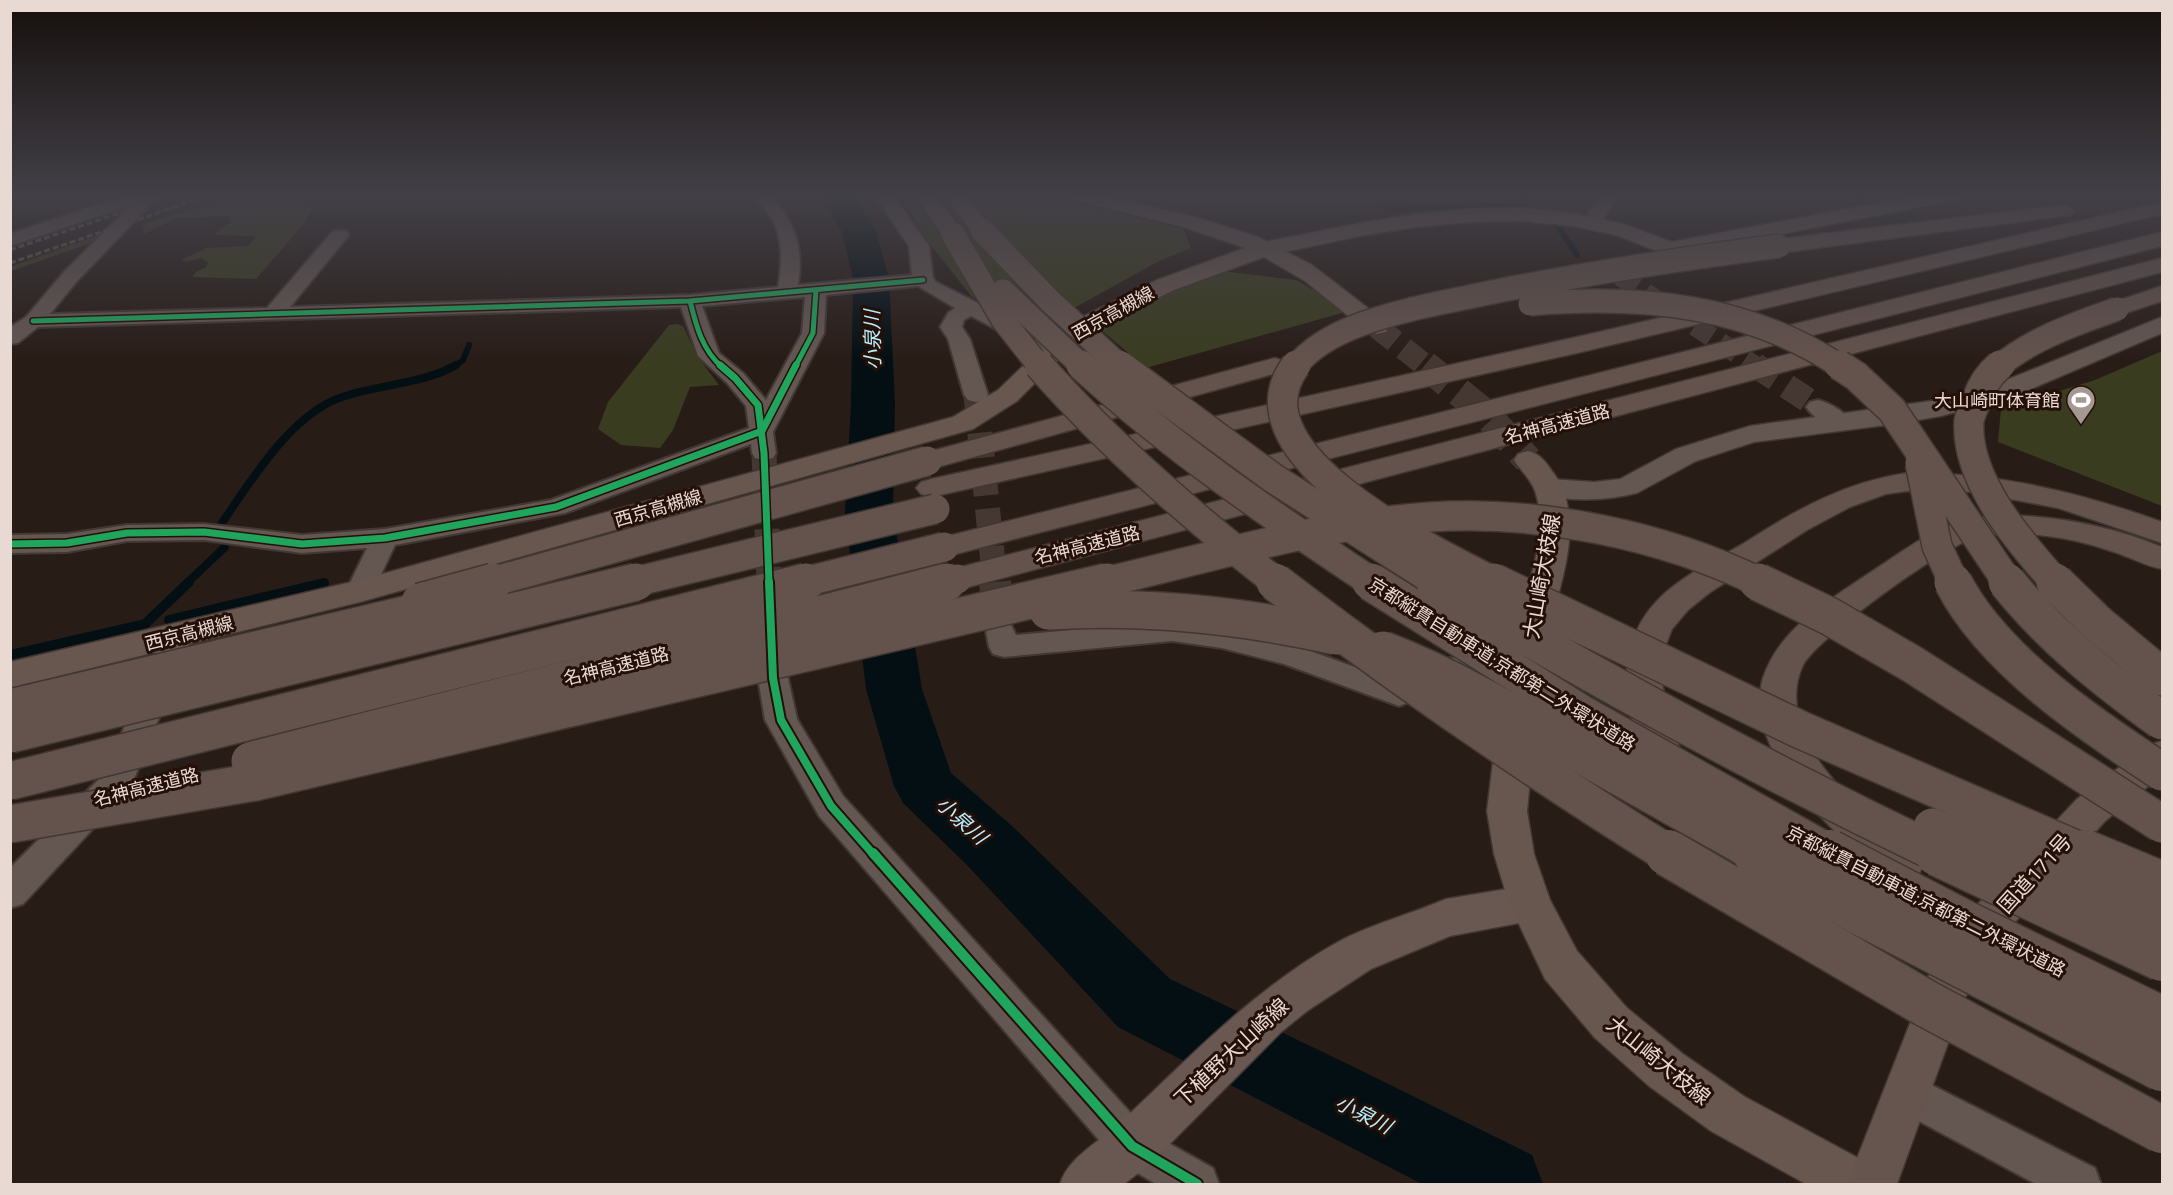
<svg xmlns="http://www.w3.org/2000/svg" width="2173" height="1195" font-family="'Titillium Web','Noto Sans JP',sans-serif">
<style>
.built{fill:#381f13}
.green{fill:#3a3c20}
.lines{fill:none;stroke-linecap:round;stroke-linejoin:round}
.stream-far2{stroke:#040f13;stroke-width:6}
.stream-far1{stroke:#040f13;stroke-width:8}
.stream{stroke:#040f13;stroke-width:10}
.river{fill:#040f13;fill-rule:evenodd}
.minor-tunnel-far2{stroke:#453833;stroke-width:20;stroke-dasharray:20 10;stroke-linecap:butt}
.minor-tunnel-far1{stroke:#453833;stroke-width:25;stroke-dasharray:25 13;stroke-linecap:butt}
.minor-tunnel{stroke:#453833;stroke-width:32;stroke-dasharray:32 16;stroke-linecap:butt}
.primary-tunnel-far1{stroke:#453833;stroke-width:23;stroke-dasharray:23 11;stroke-linecap:butt}
.primary-tunnel{stroke:#453833;stroke-width:29;stroke-dasharray:29 14;stroke-linecap:butt}
.minor-casing{stroke:#413733;stroke-width:4}
.tertiary-casing{stroke:#413733;stroke-width:3}
.secondary-casing{stroke:#413733;stroke-width:3}
.primary-casing{stroke:#413733;stroke-width:3}
.trunk-casing{stroke:#413733;stroke-width:3}
.motorway-casing{stroke:#413733;stroke-width:3}
.minor{fill:#645752;fill-rule:evenodd}
.tertiary{fill:#645752;fill-rule:evenodd}
.secondary{fill:#695852;fill-rule:evenodd}
.primary{fill:#68574f;fill-rule:evenodd}
.trunk{fill:#66554e;fill-rule:evenodd}
.motorway{fill:#64534d;fill-rule:evenodd}
.rail{stroke:#625752;stroke-width:3;stroke-dasharray:6 3;stroke-linecap:butt}
.motorway-bridge-far3-casing{stroke:#413733;stroke-width:26;stroke-linecap:butt}
.motorway-bridge-far2-casing{stroke:#413733;stroke-width:32;stroke-linecap:butt}
.motorway-bridge-far1-casing{stroke:#413733;stroke-width:40;stroke-linecap:butt}
.motorway-bridge-casing{stroke:#413733;stroke-width:49;stroke-linecap:butt}
.motorway-bridge-far3{stroke:#64534d;stroke-width:23}
.motorway-bridge-far2{stroke:#64534d;stroke-width:29}
.motorway-bridge-far1{stroke:#64534d;stroke-width:37}
.motorway-bridge{stroke:#64534d;stroke-width:46}
.cycleway-far3-casing{stroke:#241007;stroke-width:8}
.cycleway-far2-casing{stroke:#241007;stroke-width:10}
.cycleway-far1-casing{stroke:#241007;stroke-width:12}
.cycleway-casing{stroke:#241007;stroke-width:14}
.cycleway-far3{stroke:#20a55d;stroke-width:5}
.cycleway-far2{stroke:#20a55d;stroke-width:7}
.cycleway-far1{stroke:#20a55d;stroke-width:8}
.cycleway{stroke:#20a55d;stroke-width:10}
.labels{text-anchor:middle;dominant-baseline:central;stroke-width:6;stroke-linejoin:round;paint-order:stroke}
.street-label{font-size:18px;fill:#e9d9d3;stroke:#241007}
.poi-label{font-size:18px;fill:#e9d9d3;stroke:#241007;text-anchor:end}
.water-label{font-size:20px;font-style:italic;fill:#b8eeff;stroke:#241007}
.near-street-label{font-size:21px;fill:#e9d9d3;stroke:#241007}
</style>
<rect width="100%" height="100%" fill="#281c17"/>
<path class="built" d="M1135,194H1366L1374,208L1205,210Z"/>
<g class="green">
<path d="M244,194H301L292,199L308,203L314,207L303,225L256,279L192,277L196,272L206,267L208,262L201,258L187,262L181,260L207,248L248,246L257,236L217,235L216,232L231,222L228,216L178,218L144,234L143,224Z"/>
<path d="M899,194H1040L1184,229L1191,248L1159,261L1056,318L1027,319L972,297L925,238Z"/>
<path d="M104,233L97,241L11,271L10,267Z"/>
<path d="M1221,271L1296,280L1349,311L1146,368L1100,329L1148,301Z"/>
<path d="M677,324L683,326L698,357L719,385L690,387L673,430L660,448L621,445L598,429L608,402L669,325Z"/>
<path d="M2162,351V506L1998,442L2001,409L2095,380Z"/>
</g>
<g class="lines">
<g class="stream-far2">
<path d="M1523,194L1529,200"/>
<path d="M1859,194L1862,197"/>
<path d="M1385,208L1524,206"/>
<path d="M1555,222L1577,255"/>
<path d="M454,367L463,360L469,345"/>
</g>
<g class="stream-far1">
<path d="M219,527C250,483 291,412 345,396C379,385 426,383 456,365"/>
<path d="M187,583L225,547"/>
</g>
<g class="stream">
<path d="M169,620L324,583"/>
<path d="M10,655L145,624L189,582"/>
</g>
<path class="river" d="M816,194H851L854,196L876,232L889,278L895,404L893,512L922,689L951,773L1012,826L1170,979L1354,1067L1532,1155L1543,1184H1422L1118,1027L966,864L903,803L894,786L866,689L845,512L851,404L853,278L842,232L828,208Z"/>
<path class="minor-tunnel-far2" d="M1620,276L1757,367"/>
<g class="minor-tunnel-far1">
<path d="M1755,365L1818,407"/>
<path d="M976,395L995,583"/>
<path d="M764,453L769,583"/>
</g>
<g class="minor-tunnel">
<path d="M769,582L770,610"/>
<path d="M995,582L1000,628"/>
</g>
<path class="primary-tunnel-far1" d="M1377,327L1427,367"/>
<path class="primary-tunnel" d="M1425,365L1486,414L1528,460"/>
<g class="minor-casing">
<g id="minor">
<path d="M129,194H161L77,281L50,314L267,308L333,231H347L349,235L290,307L690,295L778,287C782,262 784,238 770,216C765,208 757,202 752,194H770C795,222 804,248 798,285L912,275L909,246L874,194H892L929,246L933,278L936,282L1061,345L1064,350L1061,355L1053,357L1045,355L971,316L964,320L962,327L970,339L988,395L984,400L976,402L968,400L964,395L948,339L940,327L948,313L955,308L918,286L826,295L824,333L773,432L776,453L773,458L764,460L755,458L752,453L751,444L565,513L395,545L370,598L360,600L350,598L346,591L367,548L302,553L204,540L127,541L67,552L10,553V535L67,534L127,525L204,524L302,535L385,529L551,500L749,428L746,406L727,383L698,356L681,307L38,327L18,343L10,344V327L26,317L63,273L131,205L10,246V234ZM805,297L802,333L766,400L743,373L719,353L702,306Z"/>
<path d="M1600,194H1618L1600,225H1586L1584,221Z"/>
<path d="M1818,400C1830,403 1844,411 1851,421L1847,426C1832,430 1815,420 1806,407L1810,402Z"/>
<path d="M1172,621L1222,628L1291,644L1396,682L1430,662L1441,659L1474,656L1520,666L1524,674L1520,682C1497,688 1474,675 1449,680C1432,684 1417,701 1399,706L1284,664L1222,648L1172,641L1004,657L993,654L989,647L986,632L991,625L1001,622L1011,625L1016,635Z"/>
<path d="M177,627L187,630L192,637L130,789L23,904L10,908V868L105,773L162,637L167,630Z"/>
<path d="M773,667L784,670L788,678L797,719L843,796L1147,1131L1213,1168L1219,1184H1156L1117,1161L819,816L765,720L758,678L762,670Z"/>
<path d="M1906,1072L2095,1168L2101,1184H2036L1891,1106L1885,1092L1891,1078Z"/>
</g>
</g>
<g class="tertiary-casing">
<path id="tertiary" d="M2162,317V333L2017,395L1941,416L1902,423L1754,442L1696,461L1637,493C1606,501 1571,502 1540,494L1535,488L1540,482L1550,479L1594,482L1620,479L1676,449L1750,426L1938,400L1999,383Z"/>
</g>
<g class="secondary-casing">
<g id="secondary">
<path d="M1925,194H1965L1962,198L1955,200L1670,256L1616,235L1573,226L1522,221L1469,222L1417,227L1365,235L1265,256L1257,254L1254,249L1257,244L1265,242L1365,222L1417,214L1469,209L1522,208L1573,213L1623,224L1672,242Z"/>
<path d="M1530,885L1545,890L1551,903L1545,916L1530,921L1450,936L1371,969L1307,1011L1281,1032L1150,1164L1124,1184H1060C1069,1156 1100,1142 1122,1121C1190,1057 1255,988 1338,942C1367,926 1401,917 1431,905L1446,899Z"/>
</g>
</g>
<g class="primary-casing">
<g id="primary">
<path d="M1063,194H1097L1199,218L1258,237L1312,265L1386,322L1389,327L1386,332L1377,334L1368,332L1305,281L1264,257L1174,290L1103,325L1066,352L1017,401L973,429L360,602L10,688V662L360,580L953,417L998,390L1048,342L1086,315L1157,280L1245,248L1184,227L1066,198Z"/>
<path d="M1528,451C1540,454 1545,461 1552,471C1587,516 1561,579 1550,628L1545,636L1533,640L1521,636L1516,628C1527,586 1550,534 1535,491C1531,479 1520,470 1514,460L1518,454Z"/>
<path d="M1516,715L1529,719L1535,729L1527,811L1534,854L1550,900L1577,951L1627,1008L1683,1054L1745,1097L1873,1166L1880,1184H1806L1711,1131L1649,1086L1595,1038L1545,979L1509,903L1494,854L1487,811L1497,729L1503,719Z"/>
</g>
</g>
<g class="trunk-casing">
<path id="trunk" d="M2162,741V775L2105,821L2008,930L1964,999L1897,1184H1847L1929,975L1978,904L2077,799L2149,745Z"/>
</g>
<g class="motorway-casing">
<g id="motorway">
<path d="M914,194H934L964,234L961,239L953,241L945,239Z"/>
<path d="M944,194H964L993,230L990,235L982,237L974,235Z"/>
<path d="M2162,202V214L1577,353L931,497L921,494L916,488L921,482L931,479L1577,337Z"/>
<path d="M2063,205L2070,207L2074,211L2070,215L1779,253L1771,251L1768,246L1771,241L1779,239Z"/>
<path d="M2162,232V246L944,557L933,554L928,547L933,540L944,537Z"/>
<path d="M2162,258V272L957,590L946,587L941,579L946,571L957,568Z"/>
<path d="M2162,286V301L2117,316L2108,314L2105,309L2108,304Z"/>
<path d="M1275,358L1284,361L1288,366L1284,371L927,470L917,467L913,461L917,455Z"/>
<path d="M1907,473C1996,472 2079,492 2162,522V543L2058,508L1973,492L1907,491L1886,494L1850,507L1807,530L1709,593L1688,610L1672,629L1663,652L1662,683L1672,730L1691,774L1686,785L1672,789L1658,785C1625,722 1605,647 1665,593C1689,572 1719,558 1746,542C1797,509 1846,482 1907,473Z"/>
<path d="M2003,515C2057,516 2112,526 2162,547V569C2145,566 2128,556 2111,551C2071,537 2024,530 1981,536C1951,540 1818,637 1803,665C1793,686 1795,710 1803,731C1817,768 1848,797 1878,821C1894,835 1914,845 1924,864L1918,876C1914,878 1909,880 1905,881C1888,883 1868,859 1856,850C1812,813 1744,740 1763,678C1779,629 1828,601 1868,574C1918,542 1940,519 2003,515Z"/>
</g>
</g>
<use href="#minor" class="minor"/>
<use href="#tertiary" class="tertiary"/>
<use href="#secondary" class="secondary"/>
<use href="#primary" class="primary"/>
<use href="#trunk" class="trunk"/>
<use href="#motorway" class="motorway"/>
<g class="rail">
<path d="M10,250L176,194"/>
<path d="M10,263L213,194"/>
</g>
<g class="motorway-bridge-far3-casing">
<g id="motorway-bridge-far3">
<path d="M982,230L1050,301L1121,367"/>
<path d="M953,234L1003,320L1040,367"/>
<path d="M1003,291L1083,367"/>
<path d="M1530,304C1640,295 1747,304 1841,367"/>
<path d="M1295,367C1311,347 1335,334 1359,325C1399,310 1441,303 1483,294C1581,274 1680,259 1779,246"/>
<path d="M1998,367C2033,338 2075,324 2117,309"/>
</g>
</g>
<g class="motorway-bridge-far2-casing">
<g id="motorway-bridge-far2">
<path d="M1039,365C1110,446 1193,517 1277,583"/>
<path d="M1081,365C1171,447 1272,516 1373,583"/>
<path d="M1119,365L1273,478L1438,583"/>
<path d="M1296,365C1228,455 1437,552 1496,583"/>
<path d="M1839,365L1856,376L1892,410L2008,583"/>
<path d="M2000,365C1988,375 1982,385 1977,399C1975,405 1970,414 1969,421C1965,480 2020,542 2056,583"/>
<path d="M1920,463L1937,546L1954,583"/>
<path d="M488,583L927,461"/>
<path d="M630,583L935,509"/>
<path d="M800,583L944,547"/>
<path d="M941,583L957,579"/>
<path d="M1101,583C1209,558 1319,524 1430,517C1540,510 1663,535 1761,583"/>
</g>
</g>
<g class="motorway-bridge-far1-casing">
<g id="motorway-bridge-far1">
<path d="M1275,582C1402,680 1534,770 1670,855"/>
<path d="M1371,582L1580,713L1832,855"/>
<path d="M1435,582C1599,681 1768,772 1941,855"/>
<path d="M1493,582L1801,730L2089,855"/>
<path d="M1758,582L1829,616L1912,664L2162,824"/>
<path d="M1953,582C1993,660 2090,725 2162,772"/>
<path d="M2007,582C2051,637 2105,680 2162,721"/>
<path d="M2055,582L2098,624L2162,677"/>
<path d="M420,602L493,582"/>
<path d="M1048,611C1146,605 1240,615 1336,636"/>
<path d="M1383,650C1459,679 1522,719 1592,761C1647,793 1704,823 1759,855"/>
<path d="M10,708L447,605"/>
<path d="M10,734L636,582"/>
<path d="M250,761L947,582"/>
<path d="M10,781L806,582"/>
<path d="M10,824L255,782L1107,582"/>
<path d="M1932,827L2000,855"/>
</g>
</g>
<g class="motorway-bridge-casing">
<g id="motorway-bridge">
<path d="M1668,853L1925,1003L2162,1130"/>
<path d="M1756,853L1857,910L2162,1068"/>
<path d="M1829,853L1965,924L2162,1020"/>
<path d="M1938,853L2162,958"/>
<path d="M1996,853L2162,921"/>
<path d="M2085,853L2162,885"/>
</g>
</g>
<use href="#motorway-bridge-far3" class="motorway-bridge-far3"/>
<use href="#motorway-bridge-far2" class="motorway-bridge-far2"/>
<use href="#motorway-bridge-far1" class="motorway-bridge-far1"/>
<use href="#motorway-bridge" class="motorway-bridge"/>
<g class="cycleway-far3-casing">
<g id="cycleway-far3">
<path d="M690,301C696,325 702,350 722,367"/>
<path d="M33,321L690,301L923,280"/>
<path d="M795,367L813,333L816,290"/>
</g>
</g>
<g class="cycleway-far2-casing">
<g id="cycleway-far2">
<path d="M720,365L735,378L758,405L764,453L769,583"/>
<path d="M10,544L67,543L127,533L204,532L302,544L385,538L556,507L762,431L796,365"/>
</g>
</g>
<g class="cycleway-far1-casing">
<path id="cycleway-far1" d="M769,582L773,678L781,720L831,806L874,855"/>
</g>
<g class="cycleway-casing">
<path id="cycleway" d="M873,853L1132,1146L1197,1184"/>
</g>
<use href="#cycleway-far3" class="cycleway-far3"/>
<use href="#cycleway-far2" class="cycleway-far2"/>
<use href="#cycleway-far1" class="cycleway-far1"/>
<use href="#cycleway" class="cycleway"/>
</g>
<linearGradient id="sky" x2="0" y2="1"><stop stop-color="#160f0d"/><stop offset="0.54" stop-color="#424047"/><stop offset="1" stop-color="#424047" stop-opacity="0"/></linearGradient>
<rect width="2173" height="361" fill="url(#sky)"/>
<defs>
<g id="stadium-pin" transform="scale(1.5)"><path d="M0 17L-7.5 6A9.5 9.5 0 1 1 7.5 6Z" fill="#a59791" stroke="#241007"/><path d="M0-5a6.5 5 0 1 0 0 10a6.5 5 0 1 0 0-10ZM-3.5-1.8h7v3.6h-7Z" fill="#fff"/></g>
</defs>
<g fill-rule="evenodd">
<use href="#stadium-pin" x="2081" y="400"/>
</g>
<g class="labels">
<g class="street-label">
<text transform="translate(1113 313) rotate(-29)">西京高槻線</text>
<text transform="translate(1557 424) rotate(-15)">名神高速道路</text>
<text transform="translate(658 508) rotate(-16)">西京高槻線</text>
<text transform="translate(1087 545) rotate(-14)">名神高速道路</text>
<text transform="translate(189 633) rotate(-14)">西京高槻線</text>
<text transform="translate(1502 664) rotate(32)">京都縦貫自動車道;京都第二外環状道路</text>
<text transform="translate(616 666) rotate(-14)">名神高速道路</text>
<text transform="translate(146 787) rotate(-14)">名神高速道路</text>
<text transform="translate(1926 901) rotate(27)">京都縦貫自動車道;京都第二外環状道路</text>
</g>
<g class="poi-label">
<text x="2060" y="400">大山崎町体育館</text>
</g>
<g class="water-label">
<text transform="translate(872 340) rotate(-91)">小泉川</text>
<text transform="translate(962 820) rotate(42)">小泉川</text>
<text transform="translate(1364 1114) rotate(27)">小泉川</text>
</g>
<g class="near-street-label">
<text transform="translate(1541 576) rotate(-80)">大山崎大枝線</text>
<text transform="translate(2034 873) rotate(-48)">国道171号</text>
<text transform="translate(1231 1052) rotate(-43)">下植野大山崎線</text>
<text transform="translate(1659 1060) rotate(39)">大山崎大枝線</text>
</g>
</g>
<rect width="2173" height="1195" fill="none" stroke="#e9d9d3" stroke-width="24"/>
</svg>
